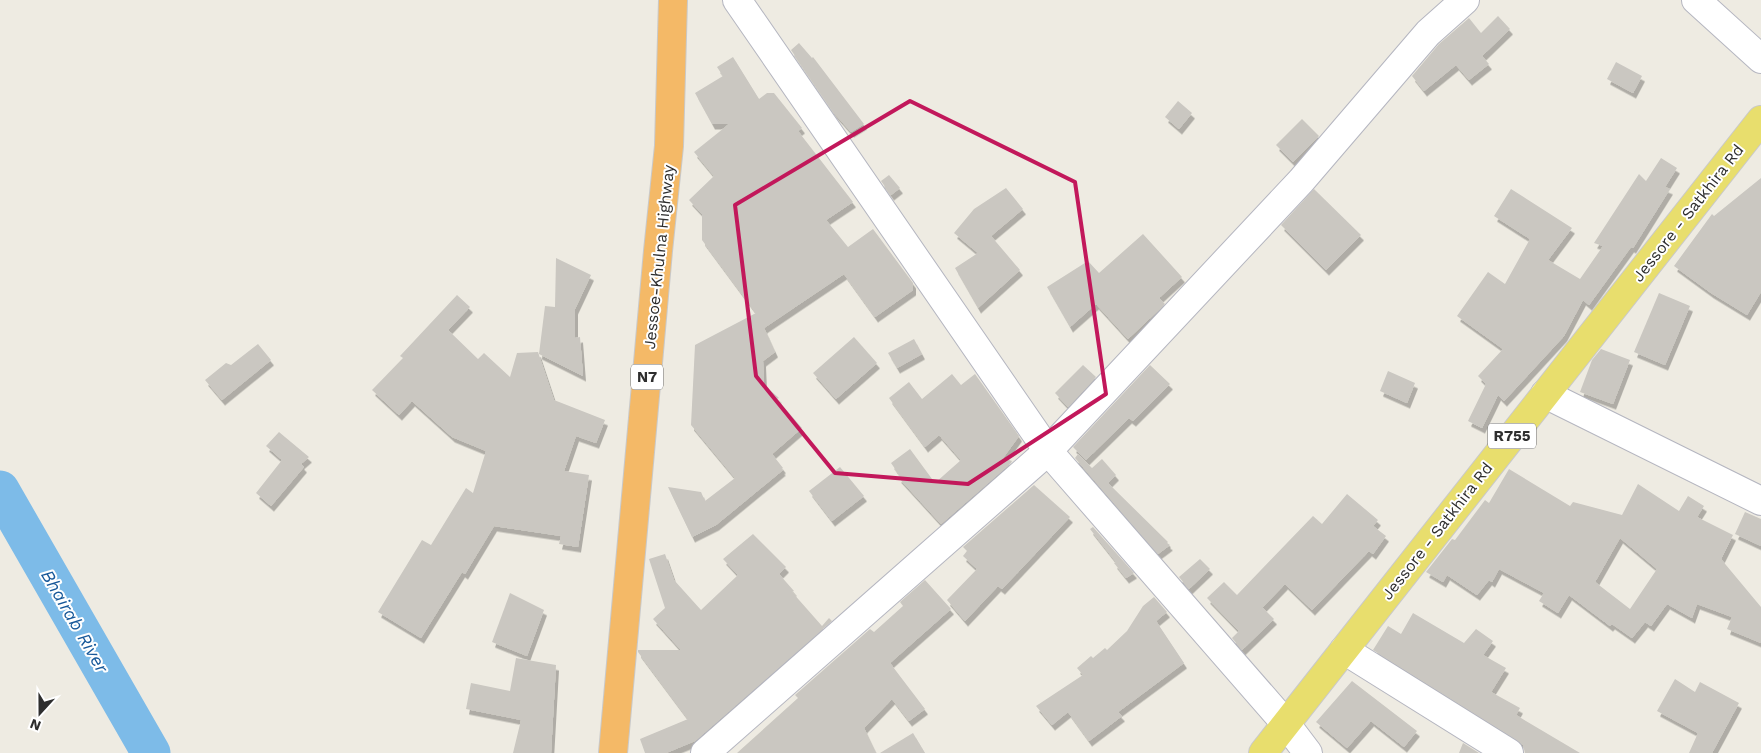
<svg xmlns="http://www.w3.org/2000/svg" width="1761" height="753" font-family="'Work Sans',sans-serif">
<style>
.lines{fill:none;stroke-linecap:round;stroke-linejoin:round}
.river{stroke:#7dbbe8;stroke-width:39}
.building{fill:#cac7c1;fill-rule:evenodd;filter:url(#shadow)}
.minor-casing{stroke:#b5b6c0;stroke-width:30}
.major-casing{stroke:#c9c9c9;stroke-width:30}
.highway-casing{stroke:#c9c9c9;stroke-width:30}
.minor{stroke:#fff;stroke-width:28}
.major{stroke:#e8de6d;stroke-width:28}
.highway{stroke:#f4b967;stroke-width:28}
.marked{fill:none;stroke:#c2185b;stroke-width:4;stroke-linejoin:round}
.labels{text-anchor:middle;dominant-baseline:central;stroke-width:4;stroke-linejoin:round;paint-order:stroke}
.shield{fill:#fff;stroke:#6d6d6d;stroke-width:1}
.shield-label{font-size:15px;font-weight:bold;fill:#2e2e2e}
.street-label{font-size:16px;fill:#2e2e2e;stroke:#fff}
.water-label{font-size:18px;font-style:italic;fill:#175899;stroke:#fff}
</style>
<defs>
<filter id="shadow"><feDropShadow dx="3" dy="5.5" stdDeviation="0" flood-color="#0004"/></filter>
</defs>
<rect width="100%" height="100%" fill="#eeebe2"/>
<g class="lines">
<path class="river" d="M0,490L151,753"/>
</g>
<g class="building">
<path d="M1498,16L1510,29L1482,56L1489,64L1469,80L1456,65L1424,91L1412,76L1439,44L1469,18L1481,33Z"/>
<path d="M799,43L812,58L813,57L864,124L851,132L834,113L791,50Z"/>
<path d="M733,57L759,99L767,93H774L802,128L798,131L853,202L826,220L848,247L873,229L913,283V290L875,317L844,274L764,328L775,352L763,361L764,385L779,398L777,399L802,428L772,454L783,468L781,469L783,470L716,525L692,537L668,487L701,492L705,501L735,478L691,425L695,345L756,313L702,240V214L689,200L714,176L694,152L729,124H712L695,93L723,76L717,67Z"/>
<path d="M1616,62L1642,76L1633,93L1607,79Z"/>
<path d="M1178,101L1192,113L1179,129L1165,117Z"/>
<path d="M1302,119L1319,136L1293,162L1276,145Z"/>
<path d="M1661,158L1677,168L1665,187L1670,189L1633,248L1631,247L1589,305L1583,300L1564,336L1504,401L1498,395L1482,428L1468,421L1486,384L1478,376L1503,349L1457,316L1488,272L1505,284L1530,239L1494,216L1511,189L1572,228L1548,260L1580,279L1603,246L1594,243L1639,174L1646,181Z"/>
<path d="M889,175L900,188L891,195L881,181Z"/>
<path d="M1761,178V292L1747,315L1711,293L1674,266L1712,214L1714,216Z"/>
<path d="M1006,188L1023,209L991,236L1020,270L978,308L955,268L978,253L954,233L974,209Z"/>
<path d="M1314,189L1361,235L1326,270L1281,225Z"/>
<path d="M1143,234L1182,277L1159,298L1165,304L1128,339L1096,304L1070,327L1047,287L1088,261L1099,273Z"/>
<path d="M556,258L591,275L575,309V338L580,337L583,376L539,354L545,306L555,307Z"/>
<path d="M1659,293L1690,306L1665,365L1634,352Z"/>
<path d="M457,295L470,307L448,330L478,359L484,353L510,377L517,353L538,352L554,400L605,420L596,443L576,436L564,471L589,475L578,547L559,544L561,536L494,526L465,574L462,572L421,638L378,612L422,540L431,545L466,488L473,493L486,451L452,437L412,401L399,415L372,390L403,358L400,356Z"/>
<path d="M854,337L877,363L836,399L813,373Z"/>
<path d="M914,339L922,354L897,368L888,353Z"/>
<path d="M258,344L271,360L222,400L205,380L226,363L231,365Z"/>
<path d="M1601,349L1630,360L1613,404L1580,392L1592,360Z"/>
<path d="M1083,365L1096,377L1068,407L1055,393Z"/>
<path d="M1150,365L1170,384L1133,421L1129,418L1086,460L1073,447Z"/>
<path d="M1388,371L1415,383L1407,403L1380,391Z"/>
<path d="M952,374L961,385L975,374L1019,436L1003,458L1012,461L1011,463L941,524L898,477L900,476L891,463L910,449L935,483L961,460L939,435L925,447L889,398L909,382L922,399Z"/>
<path d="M279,432L309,457L301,464L304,467L271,506L256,493L282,460L266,446Z"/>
<path d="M1078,454L1092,468L1102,459L1116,475L1108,483L1168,542L1167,543L1170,545L1158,554L1075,458Z"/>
<path d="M840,467L864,496L832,521L809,491Z"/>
<path d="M1509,469L1570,506L1573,502L1622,515L1638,484L1679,511L1688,496L1704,506L1697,517L1733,535L1721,559L1761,607V643L1727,629L1732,617L1697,604L1692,618L1667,604L1651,626L1645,622L1632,638L1612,624L1610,626L1569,595L1558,613L1539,601L1544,593L1499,569L1492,582L1489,580L1477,595L1447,575L1443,582L1426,572L1452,539L1455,540L1485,500L1489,503ZM1620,538L1657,569L1630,609L1595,582Z"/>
<path d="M1034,485L1070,517L1002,589L998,586L965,621L947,600L977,569L963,556L967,551L963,547Z"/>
<path d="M1347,494L1378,520L1373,526L1386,536L1373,554L1369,551L1312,610L1285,584L1256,614L1263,608L1274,619L1242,650L1232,638L1239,631L1207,598L1224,582L1237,595L1313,516L1322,524Z"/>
<path d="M1745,512L1761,519V546L1735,534Z"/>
<path d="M1093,527L1134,573L1126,578L1114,563L1116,562L1090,529Z"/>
<path d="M753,534L786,567L779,574L794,591L792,592L822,626L829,618L832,621L695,741L666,753H645L640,739L688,719L638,652V650H681L653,619L665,608L649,559L665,554L674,580L701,610L738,575L723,559Z"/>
<path d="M1200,559L1210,569L1189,589L1179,577Z"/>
<path d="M925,580L951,609L890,663L925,709L909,721L892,699L864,728L876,753H737L798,698L795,695L870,629L874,632L903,606L900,602Z"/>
<path d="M510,593L544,610L527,656L492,642Z"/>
<path d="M1154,597L1167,612L1156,621L1184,663L1118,712L1122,716L1089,741L1068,712L1052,725L1036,706L1083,675L1077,668L1091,656L1093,658L1105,648L1107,650L1127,631L1143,606Z"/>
<path d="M1413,613L1464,643L1476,629L1493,641L1483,655L1506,668L1491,692L1520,708L1516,715L1580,753H1525L1523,745L1517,740L1373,650L1388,626L1401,634Z"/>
<path d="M516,658L556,665L551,753H513L521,720L466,709L471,683L510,691Z"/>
<path d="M1675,679L1695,692L1700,682L1739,703L1712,753H1689L1698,733L1657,711Z"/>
<path d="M1352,681L1417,731L1404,747L1371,721L1347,748L1316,722Z"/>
<path d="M913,733L925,753H880Z"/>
<path d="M1463,743L1479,753H1459Z"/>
</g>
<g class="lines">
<g class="minor-casing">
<g id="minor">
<path d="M737,0L1048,451L1286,724L1308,753"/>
<path d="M1696,0L1761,59"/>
<path d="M1545,394L1761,501"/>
<path d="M1344,650L1509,753"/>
<path d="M705,753L1048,451L1301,181L1428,33L1465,0"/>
</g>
</g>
<g class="major-casing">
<path id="major" d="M1263,753L1761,120"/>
</g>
<g class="highway-casing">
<path id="highway" d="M613,753L658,251L669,146L673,0"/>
</g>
<use href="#minor" class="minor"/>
<use href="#major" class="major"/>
<use href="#highway" class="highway"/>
</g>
<path class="marked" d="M910,101L1075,182L1106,394L968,484L835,473L756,376L735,205Z"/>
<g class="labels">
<g class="shield">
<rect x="631" y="364.5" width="32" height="25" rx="4"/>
<rect x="1488" y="423.5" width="48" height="25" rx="4"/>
</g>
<g class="shield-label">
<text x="647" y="377">N7</text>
<text x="1512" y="436">R755</text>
</g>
<g class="street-label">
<text transform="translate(1688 213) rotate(-52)">Jessore - Satkhira Rd</text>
<text transform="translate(659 257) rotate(-84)">Jessoe-Khulna Highway</text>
<text transform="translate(1437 531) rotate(-52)">Jessore - Satkhira Rd</text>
</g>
<g class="water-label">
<text transform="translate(75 621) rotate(60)">Bhairab River</text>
</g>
</g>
<g transform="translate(40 713) rotate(201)" stroke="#ffffff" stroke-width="4" paint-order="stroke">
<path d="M0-4L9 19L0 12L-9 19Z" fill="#2e2e2e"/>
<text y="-8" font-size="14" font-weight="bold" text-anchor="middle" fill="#2e2e2e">N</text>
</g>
</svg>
